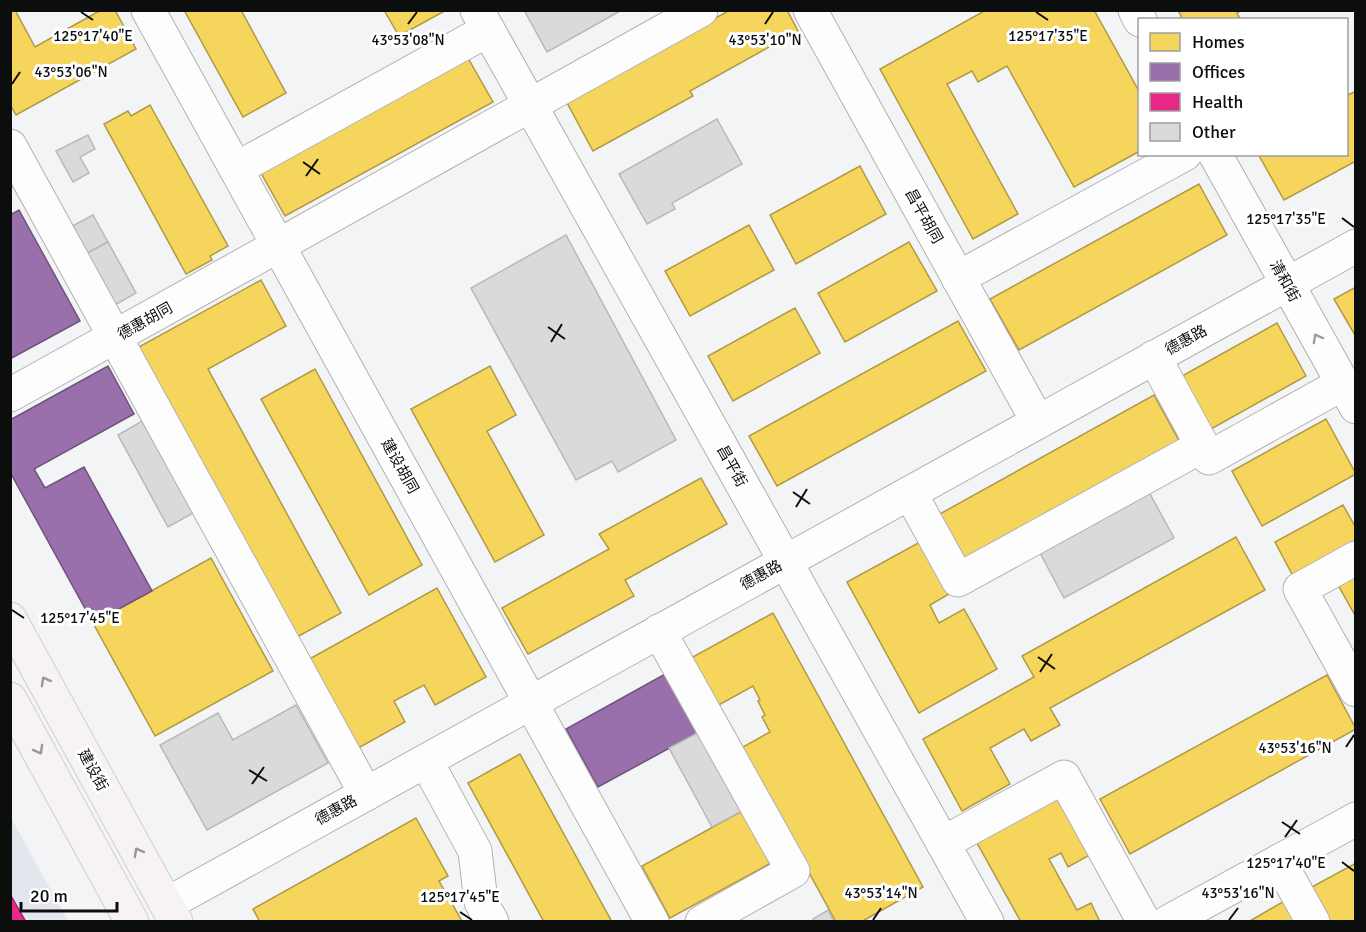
<svg xmlns="http://www.w3.org/2000/svg" width="1366" height="932" font-family="Signika,'Noto Sans SC',sans-serif">
<style>
.built{fill:#e3e6ec}
.homes{fill:#f6d55c;stroke:#b09944;stroke-width:1.5}
.offices{fill:#9970ab;stroke:#6f527c;stroke-width:1.5}
.health{fill:#e7298a;stroke:#a52164;stroke-width:1.5}
.building{fill:#d9dada;stroke:#b8b8b8;stroke-width:1.5}
.lines{fill:none;stroke-linecap:round;stroke-linejoin:round}
.minor-casing{stroke:#b1b1b2;stroke-width:35}
.major-casing{stroke:#cfcfcf;stroke-width:35}
.minor{stroke:#fdfdfe;stroke-width:33}
.major{stroke:#f7f3f4;stroke-width:33}
.oneway{stroke:#9d9d9e}
.oneway2{stroke:#999798}
.ticks{fill:none;stroke:#0c0d0d;stroke-width:2}
.labels{text-anchor:middle;dominant-baseline:central;stroke-width:6;stroke-linejoin:round;paint-order:stroke}
.street-label{font-size:15px;fill:#0c0d0d;stroke:#fff}
.ticks-label{font-size:15px;text-anchor:middle;fill:#0c0d0d;stroke:#fff;stroke-width:6;stroke-linejoin:round;paint-order:stroke}
</style>
<rect width="100%" height="100%" fill="#f3f4f5"/>
<path class="built" d="M11,818L68,921H11Z"/>
<g class="homes">
<path d="M10,10H15L35,47L101,10H115L136,49L16,115L10,104Z"/>
<path d="M184,10H241L286,93L243,117Z"/>
<path d="M384,10H442L443,12L399,36Z"/>
<path d="M730,10H787L798,31L690,91L693,96L593,151L566,101Z"/>
<path d="M986,10H1094L1140,93V151L1074,187L1007,66L978,82L972,71L947,84L1018,214L973,239L880,69Z"/>
<path d="M1178,10H1242L1237,13L1241,20H1183Z"/>
<path d="M468,58L493,102L285,216L261,173Z"/>
<path d="M1356,91V161L1284,200L1258,154H1346V96Z"/>
<path d="M150,105L228,246L210,256L212,260L186,274L104,124L128,111L131,116Z"/>
<path d="M860,166L886,214L796,264L770,215Z"/>
<path d="M1199,184L1227,235L1019,350L990,299Z"/>
<path d="M749,225L774,270L690,316L665,271Z"/>
<path d="M909,242L937,291L845,342L818,293Z"/>
<path d="M261,280L286,326L208,369L341,613L297,637L137,348Z"/>
<path d="M1356,287V337L1334,299Z"/>
<path d="M795,308L820,353L733,401L708,356Z"/>
<path d="M958,321L986,371L777,486L749,436Z"/>
<path d="M1277,323L1306,376L1211,429L1182,376Z"/>
<path d="M490,366L516,415L487,431L544,535L495,562L411,409Z"/>
<path d="M315,369L422,565L369,595L261,399Z"/>
<path d="M1154,395L1183,448L967,568L938,515Z"/>
<path d="M1326,419L1356,474L1262,526L1232,471Z"/>
<path d="M701,478L727,524L625,580L634,596L528,654L502,608L609,549L599,534Z"/>
<path d="M1343,505L1356,528V544L1294,578L1275,542Z"/>
<path d="M1236,537L1265,590L1050,708L1060,725L1031,741L1024,729L990,748L1010,784L962,811L923,739L1034,677L1022,656Z"/>
<path d="M920,542L949,594L930,605L939,623L964,609L997,669L919,713L847,582Z"/>
<path d="M211,558L273,671L155,736L93,623Z"/>
<path d="M1356,573V617L1337,583Z"/>
<path d="M437,588L486,677L435,705L424,685L394,701L405,722L353,751L304,662Z"/>
<path d="M773,613L923,887L861,922H836L741,748L770,732L762,717L765,715L758,701L760,700L753,686L717,706L691,658Z"/>
<path d="M1327,675L1356,729L1130,854L1100,799Z"/>
<path d="M520,754L612,922H544L468,783Z"/>
<path d="M1063,795L1095,852L1068,867L1061,853L1049,859L1077,910L1091,903L1100,922H1021L977,843Z"/>
<path d="M742,811L771,863L670,918L642,866Z"/>
<path d="M416,818L448,876L439,881L462,921L260,922L253,909Z"/>
<path d="M1356,863V922H1329L1310,888Z"/>
<path d="M1286,900L1298,922H1248Z"/>
</g>
<g class="offices">
<path d="M19,210L80,321L10,359V215Z"/>
<path d="M108,366L134,414L34,469L45,488L84,467L152,591L93,623L10,472V420Z"/>
<path d="M667,673L699,732L598,787L566,729Z"/>
</g>
<path class="health" d="M10,894L26,922H10Z"/>
<g class="building">
<path d="M524,10H622L547,52Z"/>
<path d="M717,119L742,164L672,203L675,209L647,224L619,174Z"/>
<path d="M88,135L95,149L80,157L89,173L73,182L56,151Z"/>
<path d="M93,215L108,242L80,257L65,230Z"/>
<path d="M566,235L676,440L618,472L612,461L576,480L471,288Z"/>
<path d="M108,242L136,293L108,309L80,257Z"/>
<path d="M144,420L195,512L168,527L118,435Z"/>
<path d="M1149,492L1174,538L1064,598L1040,553Z"/>
<path d="M296,705L328,763L207,830L160,745L218,713L233,740Z"/>
<path d="M699,732L742,811L712,827L669,748Z"/>
<path d="M828,910L834,922H815L813,919Z"/>
</g>
<g class="lines">
<g class="minor-casing">
<g id="minor">
<path d="M148,10L652,922"/>
<path d="M477,10L987,922"/>
<path d="M810,10L1038,422"/>
<path d="M1135,10L1140,20"/>
<path d="M10,146L366,794"/>
<path d="M1215,154L1356,407"/>
<path d="M236,169L488,30"/>
<path d="M958,278L1185,154"/>
<path d="M1154,357L1209,458L1342,384"/>
<path d="M10,395L701,10"/>
<path d="M910,493L958,580L1202,446"/>
<path d="M1356,558L1300,589L1356,690"/>
<path d="M659,631L793,871L702,922"/>
<path d="M426,761L475,851L481,902L492,922"/>
<path d="M943,843L1064,777L1144,922"/>
<path d="M1279,861L1313,922"/>
<path d="M167,904L1356,246"/>
<path d="M1168,922L1356,819"/>
</g>
</g>
<g class="major-casing">
<g id="major">
<path d="M10,619L176,922"/>
<path d="M10,699L132,922"/>
</g>
</g>
<use href="#minor" class="minor"/>
<use href="#major" class="major"/>
</g>
<defs><path id="oneway-chevron" d="M-2-3.5L2.5 0L-2 3.5" fill="none" stroke-width="1.6" stroke-linecap="round" stroke-linejoin="round" transform="scale(1.5)"/></defs>
<use class="oneway" href="#oneway-chevron" transform="translate(1317 338) rotate(-119)"/>
<g class="oneway2">
<use href="#oneway-chevron" transform="translate(45 681) rotate(-119)"/>
<use href="#oneway-chevron" transform="translate(39 750) rotate(61)"/>
<use href="#oneway-chevron" transform="translate(138 852) rotate(-119)"/>
</g>
<path class="ticks" d="M81,12L93,20M1036,12L1048,20M408,24L417,12M765,24L773,12M12,84L20,72M303,162L320,174M306,176L318,159M1342,218L1354,227M548,327L565,339M551,342L562,324M793,492L810,504M796,507L807,489M12,610L24,618M1038,657L1055,669M1040,672L1052,654M1346,747L1354,735M249,770L267,781M252,784L264,767M1282,822L1300,834M1285,837L1297,820M1342,862L1354,871M460,912L472,920M873,920L881,908M1229,920L1238,908"/>
<g class="labels">
<g class="street-label">
<text transform="translate(924 216) rotate(61)">昌平胡同</text>
<text transform="translate(1285 281) rotate(61)">清和街</text>
<text transform="translate(145 321) rotate(-29)">德惠胡同</text>
<text transform="translate(1186 340) rotate(-29)">德惠路</text>
<text transform="translate(400 466) rotate(61)">建设胡同</text>
<text transform="translate(732 466) rotate(61)">昌平街</text>
<text transform="translate(761 575) rotate(-29)">德惠路</text>
<text transform="translate(93 770) rotate(61)">建设街</text>
<text transform="translate(336 810) rotate(-29)">德惠路</text>
</g>
</g>
<g class="ticks-label">
<text x="93" y="41">125°17'40"E</text>
<text x="1048" y="41">125°17'35"E</text>
<text x="408" y="45">43°53'08"N</text>
<text x="765" y="45">43°53'10"N</text>
<text x="71" y="77">43°53'06"N</text>
<text x="1286" y="224">125°17'35"E</text>
<text x="80" y="623">125°17'45"E</text>
<text x="1295" y="753">43°53'16"N</text>
<text x="1286" y="868">125°17'40"E</text>
<text x="881" y="898">43°53'14"N</text>
<text x="1238" y="898">43°53'16"N</text>
<text x="460" y="902">125°17'45"E</text>
</g>
<rect width="1366" height="932" fill="none" stroke="#0c0d0d" stroke-width="24"/>
<rect x="1138" y="18" width="210" height="138" fill="#ffffff" stroke="#9e9e9e" stroke-width="1.5"/>
<rect x="1150" y="33" width="30" height="18" fill="#f6d55c" stroke="#9e9e9e" stroke-width="1.5"/>
<text x="1192" y="48" font-size="18" fill="#0c0d0d">Homes</text>
<rect x="1150" y="63" width="30" height="18" fill="#9970ab" stroke="#9e9e9e" stroke-width="1.5"/>
<text x="1192" y="78" font-size="18" fill="#0c0d0d">Offices</text>
<rect x="1150" y="93" width="30" height="18" fill="#e7298a" stroke="#9e9e9e" stroke-width="1.5"/>
<text x="1192" y="108" font-size="18" fill="#0c0d0d">Health</text>
<rect x="1150" y="123" width="30" height="18" fill="#d9dada" stroke="#9e9e9e" stroke-width="1.5"/>
<text x="1192" y="138" font-size="18" fill="#0c0d0d">Other</text>
<path d="M21 902v9h96v-9" fill="none" stroke="#0c0d0d" stroke-width="3"/>
<text x="30" y="902" font-size="18" fill="#0c0d0d" stroke="#ffffff" stroke-width="4.5" paint-order="stroke">20 m</text>
</svg>
